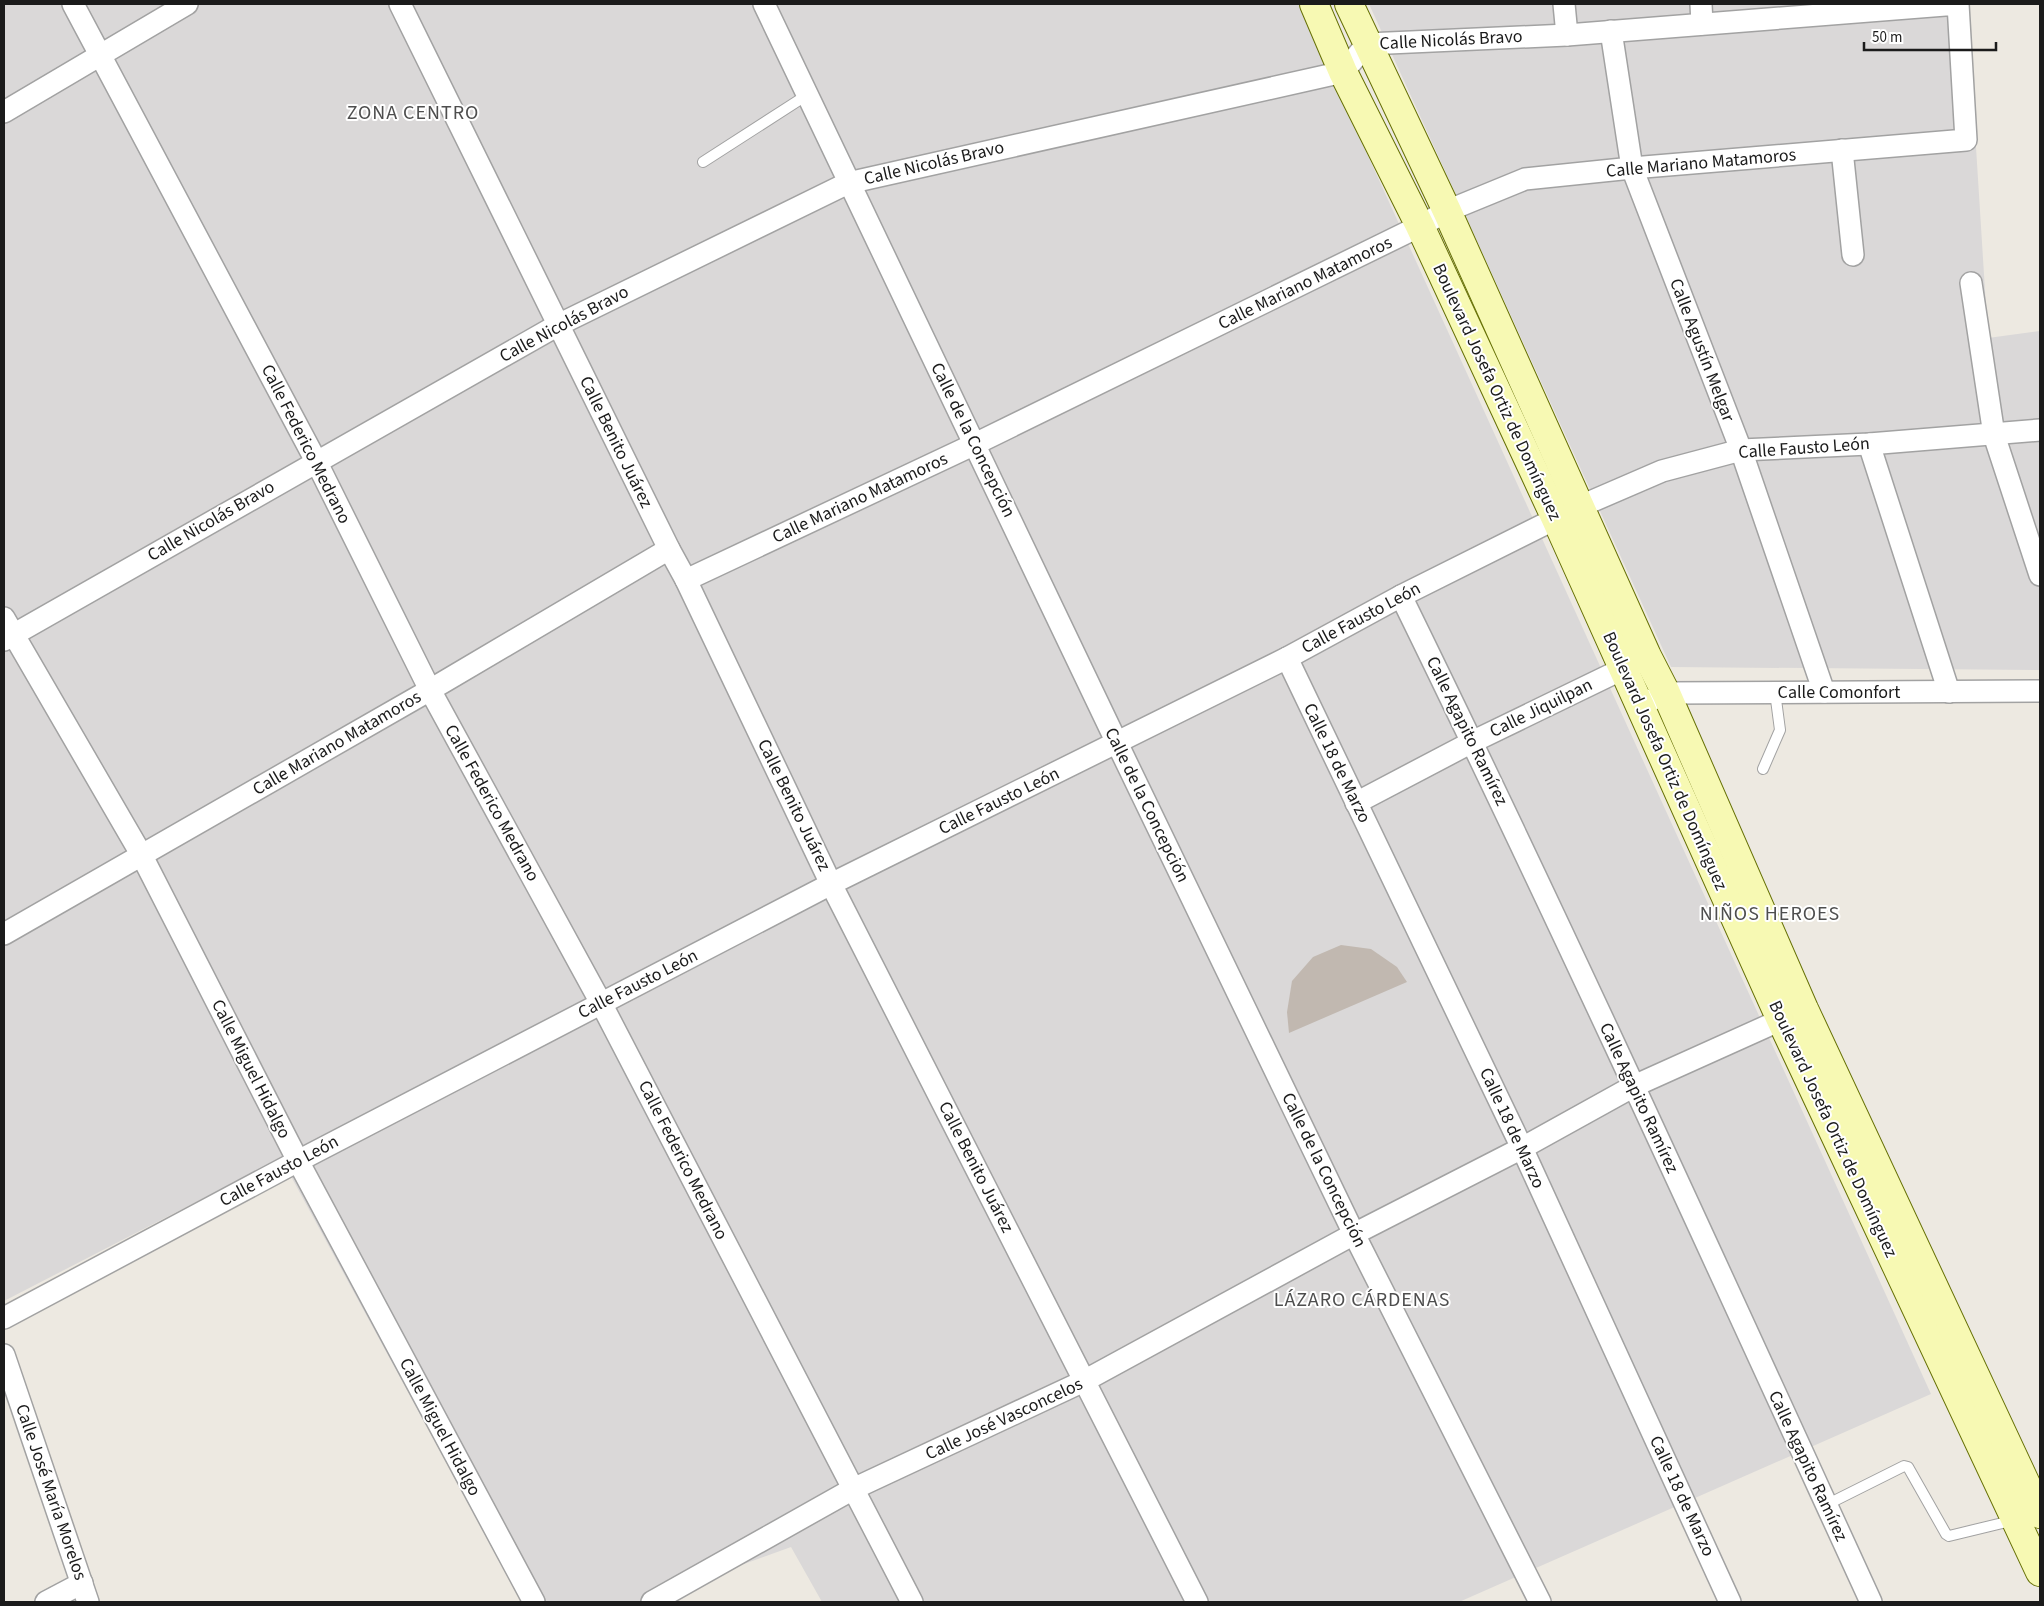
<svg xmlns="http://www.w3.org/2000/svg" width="2044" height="1606" font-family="'Source Sans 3',sans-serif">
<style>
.residential{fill:#dad8d8}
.building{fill:#c1b8b0}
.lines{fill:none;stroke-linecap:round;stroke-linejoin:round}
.lane-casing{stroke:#a2a2a2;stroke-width:12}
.street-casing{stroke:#a2a2a2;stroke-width:24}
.secondary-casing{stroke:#667005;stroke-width:30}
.lane{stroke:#fff;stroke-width:10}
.street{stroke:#fff;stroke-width:21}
.secondary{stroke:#f7f9b3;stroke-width:28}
.labels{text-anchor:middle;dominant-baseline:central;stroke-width:4;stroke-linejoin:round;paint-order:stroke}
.street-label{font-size:18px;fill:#1b1b1b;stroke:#fff}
.quarter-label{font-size:20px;letter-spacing:1px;fill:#4e4e4e;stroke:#fff}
</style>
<rect width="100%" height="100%" fill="#ede9e1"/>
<g class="residential">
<path d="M4,4H1299L1931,1394L1459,1602H822L791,1547L639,1602H522L281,1158L4,1301Z"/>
<path d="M1369,4H1967L1988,338L2040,331V670L1671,667Z"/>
</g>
<path class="building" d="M1341,945L1371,949L1397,967L1407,982L1289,1033L1287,1012L1292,981L1313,957Z"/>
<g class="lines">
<g class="lane-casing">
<g id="lane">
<path d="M703,162L807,95"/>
<path d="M1763,769L1780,730L1775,692"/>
<path d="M1826,1505L1904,1466L1908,1467L1946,1534L1949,1536L2015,1520"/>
</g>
</g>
<g class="street-casing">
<g id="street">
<path d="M73,4L316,461L430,690L601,1003L912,1602"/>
<path d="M400,4L669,549L686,580L831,884L1197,1602"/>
<path d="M764,4L1117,743L1354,1234L1540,1602"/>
<path d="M1564,4L1567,35"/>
<path d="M1701,4L1702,24"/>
<path d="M1611,31L1632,168L1741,450L1824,692"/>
<path d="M4,112L187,4"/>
<path d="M1842,150L1853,255"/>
<path d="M1971,283L1994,435L2040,575"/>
<path d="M1869,444L1949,692"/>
<path d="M1401,596C1564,929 1717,1266 1871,1602"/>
<path d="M4,618L141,854L298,1161L534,1602"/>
<path d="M4,640L558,325L848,183L1343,72L1367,44L1567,35L1958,4L1966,140L1632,168L1525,179L1447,211L1420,226L975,444L686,580"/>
<path d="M1287,658L1522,1148L1730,1602"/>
<path d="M1641,705L1666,693L2040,691"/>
<path d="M1356,803L1472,742L1637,662"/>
<path d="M4,934L430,690L669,549"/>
<path d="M4,1318L298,1161L831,884L1287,658L1401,596L1581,506L1662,471L1741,450L1869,444L2040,430"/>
<path d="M4,1355L88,1602"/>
<path d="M46,1602L82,1583"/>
<path d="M652,1602L853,1489L1084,1381L1354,1234L1522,1148L1634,1086L1794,1014"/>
</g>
</g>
<g class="secondary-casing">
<g id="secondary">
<path d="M1314,4L1343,72L1420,226L1556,519L1781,1020L2040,1572"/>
<path d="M1349,4L1447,211L1647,656L1666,693L1804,1009L2040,1514"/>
</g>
</g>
<use href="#lane" class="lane"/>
<use href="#street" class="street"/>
<use href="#secondary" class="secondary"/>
</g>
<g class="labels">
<g class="street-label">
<text transform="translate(1451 40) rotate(-3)">Calle Nicolás Bravo</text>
<text transform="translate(934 163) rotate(-13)">Calle Nicolás Bravo</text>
<text transform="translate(1701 163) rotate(-5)">Calle Mariano Matamoros</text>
<text transform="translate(1305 283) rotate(-26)">Calle Mariano Matamoros</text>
<text transform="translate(564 324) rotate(-28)">Calle Nicolás Bravo</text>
<text transform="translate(1702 350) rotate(69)">Calle Agustín Melgar</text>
<text transform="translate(1497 392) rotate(65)">Boulevard Josefa Ortiz de Domínguez</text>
<text transform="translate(973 440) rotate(64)">Calle de la Concepción</text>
<text transform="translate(616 442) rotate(64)">Calle Benito Juárez</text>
<text transform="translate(306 444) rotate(63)">Calle Federico Medrano</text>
<text transform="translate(1804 448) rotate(-4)">Calle Fausto León</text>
<text transform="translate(860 498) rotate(-25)">Calle Mariano Matamoros</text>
<text transform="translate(211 521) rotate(-30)">Calle Nicolás Bravo</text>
<text transform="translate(1361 618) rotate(-28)">Calle Fausto León</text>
<text x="1839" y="692">Calle Comonfort</text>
<text transform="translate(1541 708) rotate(-26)">Calle Jiquilpan</text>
<text transform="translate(1467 731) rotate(64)">Calle Agapito Ramírez</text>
<text transform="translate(337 743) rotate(-30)">Calle Mariano Matamoros</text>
<text transform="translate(1665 761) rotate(66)">Boulevard Josefa Ortiz de Domínguez</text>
<text transform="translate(1337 763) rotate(64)">Calle 18 de Marzo</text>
<text transform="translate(999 801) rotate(-26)">Calle Fausto León</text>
<text transform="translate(492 803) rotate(61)">Calle Federico Medrano</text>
<text transform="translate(794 805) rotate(64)">Calle Benito Juárez</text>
<text transform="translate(1147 805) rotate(64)">Calle de la Concepción</text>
<text transform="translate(638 984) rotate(-27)">Calle Fausto León</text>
<text transform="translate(251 1069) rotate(63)">Calle Miguel Hidalgo</text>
<text transform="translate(1639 1098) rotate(65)">Calle Agapito Ramírez</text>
<text transform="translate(1512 1128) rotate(65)">Calle 18 de Marzo</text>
<text transform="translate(1833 1129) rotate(65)">Boulevard Josefa Ortiz de Domínguez</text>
<text transform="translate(683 1160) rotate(63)">Calle Federico Medrano</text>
<text transform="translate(976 1167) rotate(63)">Calle Benito Juárez</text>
<text transform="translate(1324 1170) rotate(64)">Calle de la Concepción</text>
<text transform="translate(279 1171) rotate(-28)">Calle Fausto León</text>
<text transform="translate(1004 1419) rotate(-25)">Calle José Vasconcelos</text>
<text transform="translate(440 1427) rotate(62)">Calle Miguel Hidalgo</text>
<text transform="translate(1808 1466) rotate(65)">Calle Agapito Ramírez</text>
<text transform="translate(51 1492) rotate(71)">Calle José María Morelos</text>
<text transform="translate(1682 1496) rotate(65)">Calle 18 de Marzo</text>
</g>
<g class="quarter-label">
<text x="413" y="113">ZONA CENTRO</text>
<text x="1770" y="914">NIÑOS HEROES</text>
<text x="1362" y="1300">LÁZARO CÁRDENAS</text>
</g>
</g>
<rect width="2044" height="1606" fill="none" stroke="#1b1b1b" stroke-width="10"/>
<path d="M1864 42v8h132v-8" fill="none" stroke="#1b1b1b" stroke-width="2.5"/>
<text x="1872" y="42" font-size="15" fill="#1b1b1b" stroke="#ffffff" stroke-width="4" paint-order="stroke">50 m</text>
</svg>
